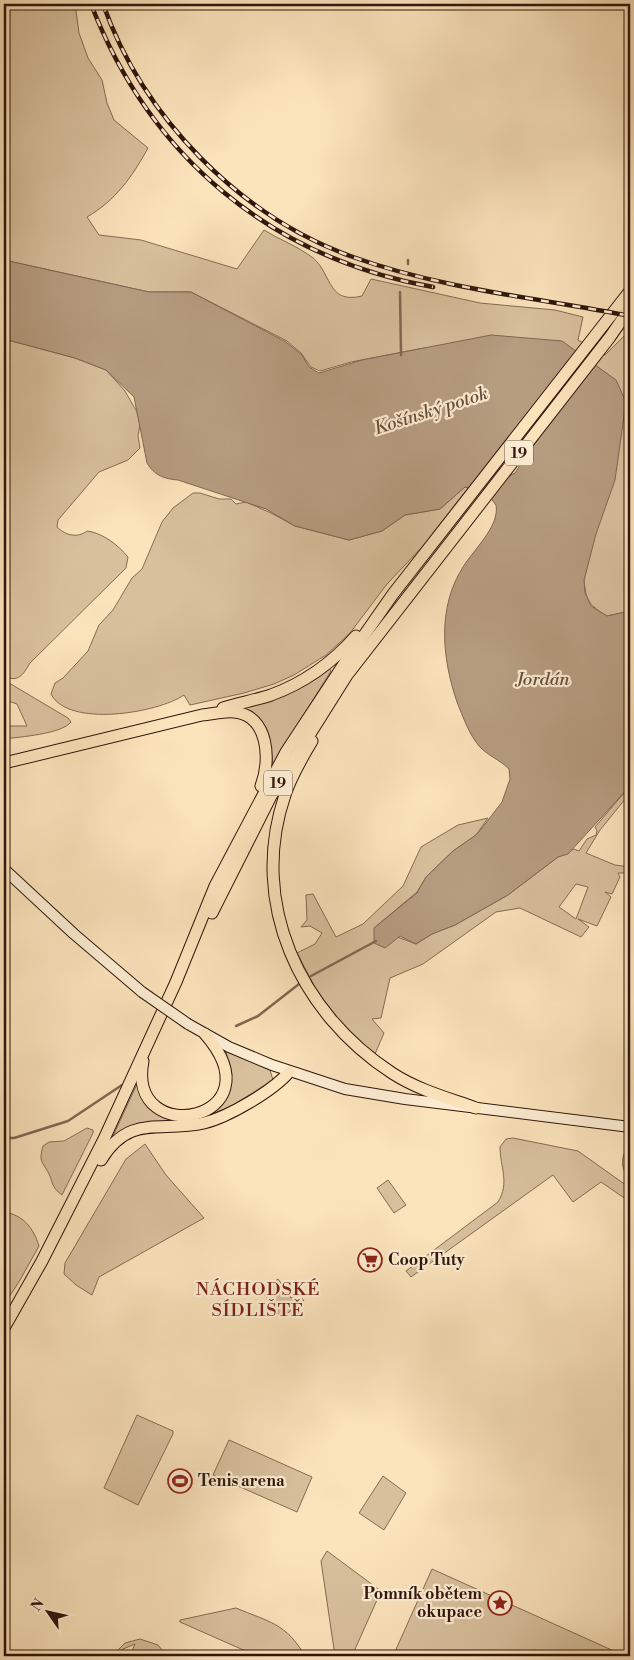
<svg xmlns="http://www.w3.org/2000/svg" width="634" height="1660" font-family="'Libre Bodoni',serif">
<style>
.green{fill:#d8c09d;stroke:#846b54;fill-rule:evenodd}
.water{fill:#b69d80;stroke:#806752;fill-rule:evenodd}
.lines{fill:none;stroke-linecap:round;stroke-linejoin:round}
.stream{stroke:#806752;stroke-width:2.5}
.secondary-casing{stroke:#30160c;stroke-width:12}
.primary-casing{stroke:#30160c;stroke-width:13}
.secondary{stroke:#fcedd3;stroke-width:10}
.primary{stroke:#fbe3bb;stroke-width:11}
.rail-casing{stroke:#30160c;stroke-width:4.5}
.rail{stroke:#fcedd3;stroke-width:2.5;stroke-dasharray:8;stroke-linecap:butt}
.secondary-bridge-casing{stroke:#30160c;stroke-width:12;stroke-linecap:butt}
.secondary-bridge{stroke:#fcedd3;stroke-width:10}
.labels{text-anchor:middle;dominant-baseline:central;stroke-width:4.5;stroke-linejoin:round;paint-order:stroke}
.shield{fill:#fcedd3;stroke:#6d5648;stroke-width:1}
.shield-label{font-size:15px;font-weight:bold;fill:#30160c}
.poi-label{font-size:16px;font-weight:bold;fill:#30160c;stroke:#fcedd3;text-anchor:start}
.water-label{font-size:18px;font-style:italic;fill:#664c3a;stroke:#fcedd3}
.neighbourhood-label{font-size:18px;letter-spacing:1px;fill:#7a1f14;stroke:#fcedd3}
</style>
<rect width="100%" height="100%" fill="#fbe3bb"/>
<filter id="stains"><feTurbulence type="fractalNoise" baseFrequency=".004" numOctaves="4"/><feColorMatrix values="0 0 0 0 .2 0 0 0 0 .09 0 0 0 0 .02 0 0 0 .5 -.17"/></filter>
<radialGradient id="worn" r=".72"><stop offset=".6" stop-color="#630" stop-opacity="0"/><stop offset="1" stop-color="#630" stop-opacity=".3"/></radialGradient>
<g class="green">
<path d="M4,4H75L79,33L88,58L102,80L107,103L114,120L148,148C132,177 116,200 87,217L99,235L141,240L237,269L264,230C278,239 295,245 309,255C333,270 325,305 362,296L371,279L480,303L555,310L583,317L578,340L605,355L630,330V611L607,616C589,605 586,601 584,580L626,402L424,348L351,362L320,371L311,367L301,353L287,341L191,292H149L4,260Z"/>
<path d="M4,339L75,358L106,370L125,391L137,412L140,424L138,436L140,448L128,460L99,472L58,520L57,527C66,536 78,538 87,531C103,533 118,545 128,557L126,568L30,663C23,675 18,683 4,676Z"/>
<path d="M465,487L468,488L422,547L387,584L350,633L326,655L294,675L274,684L244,693L190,705L184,695C158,713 68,728 51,694L55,683L63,678L88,651L99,625L113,610L132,578L142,569L162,522L173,508L193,493H200L219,499H231L236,504L246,502L271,513L295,526L349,540L382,531L405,515L440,509Z"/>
<path d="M329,668L331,671L273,764L270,746L255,716L244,708Z"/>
<path d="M4,680L68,718L71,722C62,734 19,737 4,739V729L7,726H27L17,704L11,702L4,706Z"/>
<path d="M630,786V793L600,830L586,853L615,865L630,867V873H618L620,877L612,894L605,892L611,897L597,926L578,919L589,927L581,937L520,908L496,912L423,964L390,978L381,1018L372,1019L384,1033L375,1054L346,1029L317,991L297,953L315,944L322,933L310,926L301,927L307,920L306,895L313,894L336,937L363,924L403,886L421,847L458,825L488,818L476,835L453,851L426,877L417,892L374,928L416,944L432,934L455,925L508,895L558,857L574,849L579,851L587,839L596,835L597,831L595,827ZM576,884L588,887L576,919L559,907Z"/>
<path d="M226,1051L270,1070L273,1080L230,1107L198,1120C215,1112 231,1095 231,1074C231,1066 227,1058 226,1051Z"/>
<path d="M138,1082C143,1104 158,1118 180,1122L123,1130L113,1136Z"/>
<path d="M87,1128L93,1130V1133L62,1195C50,1186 54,1183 48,1172C41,1160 39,1161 43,1146L49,1142L64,1141Z"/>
<path d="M513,1138L578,1151L630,1188V1202L601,1182L573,1202L553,1175L411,1277L406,1271L498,1202C510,1182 500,1167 500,1147L506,1139Z"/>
<path d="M630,1143V1179C619,1168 621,1155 630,1143Z"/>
<path d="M145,1144L166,1175L204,1218L99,1277L92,1295L76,1285L64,1274L65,1263L126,1159Z"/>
<path d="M388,1180L406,1205L394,1213L377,1188Z"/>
<path d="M4,1212C23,1215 33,1227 39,1246L20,1280L4,1305Z"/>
<path d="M278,1279L291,1298L298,1293L304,1301L281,1318L262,1291Z"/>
<path d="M137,1415L173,1431V1434L138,1505L104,1488Z"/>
<path d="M229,1440L312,1477L297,1512L213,1475Z"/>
<path d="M383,1476L406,1493L384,1530L359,1513Z"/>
<path d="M327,1551L381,1591L352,1656H335L321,1561Z"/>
<path d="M432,1569L625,1656H393Z"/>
<path d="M236,1608C269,1622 286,1623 305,1656H257L180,1622V1620Z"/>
<path d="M140,1639L158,1645L167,1656H130L135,1644L123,1649L117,1656H112L125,1643Z"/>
</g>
<path class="water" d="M4,260L149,292H191L286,342L302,355L309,367L319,373L362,360L491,335L562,341L616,380L626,402L615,480L596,534L584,580L585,593L591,606L607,616L630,611V786L568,854L558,857L508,895L455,925L432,934L416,944L400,936L385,948L374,943V928L417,893L426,877L453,851L476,835L482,828L502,802L510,779L509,769C500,760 487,755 479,746C469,734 463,717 457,702C442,658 437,608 463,567C474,549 500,526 496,505L483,489L465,487L440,509L405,515L382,531L349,540L295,526L266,509L178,480C164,479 154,475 147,463L134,397L106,370L75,358L4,339ZM513,446L522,462L515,473L507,477L493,461L501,447Z"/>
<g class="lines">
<g class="stream">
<path d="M408,264V260"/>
<path d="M400,292L401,355"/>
<path d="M311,976L376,941"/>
<path d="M236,1026L258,1016L299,984"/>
<path d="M4,1138H14L68,1121L122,1085"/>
</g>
<g class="secondary-casing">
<g id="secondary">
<path d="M4,869L74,934L142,992"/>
<path d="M188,1024L229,1047L272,1065L345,1089L405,1099L630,1127"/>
</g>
</g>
<g class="primary-casing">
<g id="primary">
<path d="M223,708C239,703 256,700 271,695C304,683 333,662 356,636"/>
<path d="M312,741C302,758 291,776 285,795C248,903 300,1013 392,1073C418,1090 448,1098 476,1108"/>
<path d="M4,763L202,715C213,714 224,711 234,712C269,715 271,761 261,786"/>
<path d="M212,913L271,796L347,675L610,337L630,308"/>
<path d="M143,1061C126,1151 281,1121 205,1034"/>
<path d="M101,1160C130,1113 160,1133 204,1123C228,1117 273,1091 289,1072"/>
<path d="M4,1328L42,1261L104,1139L176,982L215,886L286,752L342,667L393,594L630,291"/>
</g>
</g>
<use href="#secondary" class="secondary"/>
<use href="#primary" class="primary"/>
<g class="rail-casing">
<g id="rail">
<path d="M91,4C150,157 271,258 433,287"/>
<path d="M103,4C143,117 240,217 353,257C442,289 538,298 630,316"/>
</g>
</g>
<use href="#rail" class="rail"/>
<g class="secondary-bridge-casing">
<path id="secondary-bridge" d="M142,992L188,1024"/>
</g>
<use href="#secondary-bridge" class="secondary-bridge"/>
</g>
<defs>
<g id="supermarket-ring" transform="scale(1.25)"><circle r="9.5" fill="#fcedd3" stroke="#8f2418" stroke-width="1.5"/><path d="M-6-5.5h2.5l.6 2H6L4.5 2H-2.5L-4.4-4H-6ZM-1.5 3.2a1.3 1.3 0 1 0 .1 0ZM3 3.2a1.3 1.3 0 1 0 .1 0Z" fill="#8f2418"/></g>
<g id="stadium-ring" transform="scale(1.25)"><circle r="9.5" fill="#fcedd3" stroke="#8f2418" stroke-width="1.5"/><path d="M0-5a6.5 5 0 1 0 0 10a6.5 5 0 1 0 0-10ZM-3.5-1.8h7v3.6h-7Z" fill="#8f2418"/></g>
<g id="sight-ring" transform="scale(1.25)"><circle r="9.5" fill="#fcedd3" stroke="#8f2418" stroke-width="1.5"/><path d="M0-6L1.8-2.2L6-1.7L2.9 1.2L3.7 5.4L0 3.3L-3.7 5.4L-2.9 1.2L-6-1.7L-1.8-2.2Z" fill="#8f2418"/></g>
</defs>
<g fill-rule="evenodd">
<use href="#supermarket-ring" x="370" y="1260"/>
<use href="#stadium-ring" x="180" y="1481"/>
<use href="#sight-ring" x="500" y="1603"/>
</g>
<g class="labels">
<g class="shield">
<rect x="505" y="440.5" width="28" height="25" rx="4"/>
<rect x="264" y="770.5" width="28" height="25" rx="4"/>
</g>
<g class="shield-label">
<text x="519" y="453">19</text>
<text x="278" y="783">19</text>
</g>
<g class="poi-label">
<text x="388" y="1260">Coop Tuty</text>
<text x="198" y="1481">Tenis arena</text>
<text x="482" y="1594" text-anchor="end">Pomník obětem<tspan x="482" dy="18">okupace</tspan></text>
</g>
<g class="water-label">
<text transform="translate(431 411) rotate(-18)">Košínský potok</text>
<text x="543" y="679">Jordán</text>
</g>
<g class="neighbourhood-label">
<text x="258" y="1289">NÁCHODSKÉ<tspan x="258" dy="21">SÍDLIŠTĚ</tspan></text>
</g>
</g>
<rect width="634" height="1660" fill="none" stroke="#fbe3bb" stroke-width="20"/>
<rect x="5" y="5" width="624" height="1650" fill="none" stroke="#30160c" stroke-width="2.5"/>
<rect x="10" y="10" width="614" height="1640" fill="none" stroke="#30160c"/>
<g transform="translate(48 1612) rotate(304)" stroke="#fcedd3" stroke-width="4" paint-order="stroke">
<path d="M0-4L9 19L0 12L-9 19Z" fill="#30160c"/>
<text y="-8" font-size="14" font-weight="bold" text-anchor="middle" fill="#30160c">N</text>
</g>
<rect width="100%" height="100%" filter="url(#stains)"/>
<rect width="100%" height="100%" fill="url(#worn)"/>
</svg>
